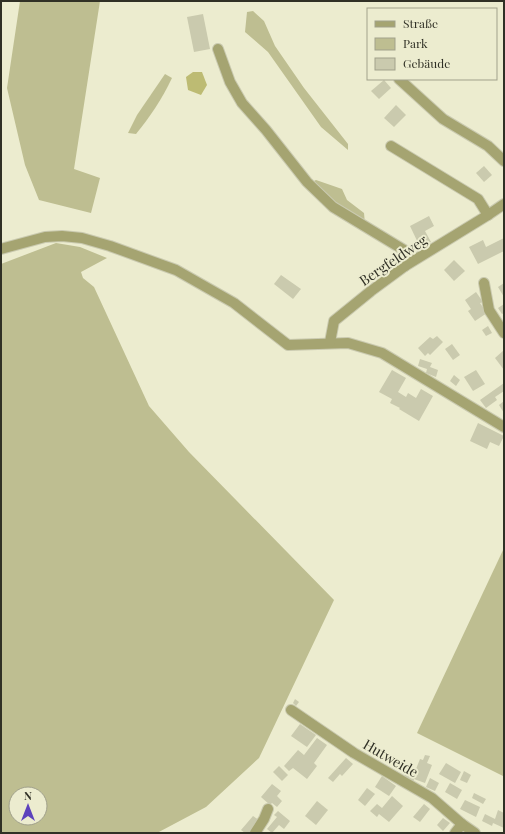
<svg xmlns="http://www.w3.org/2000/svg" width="505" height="834" font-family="'Playfair Display',serif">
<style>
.green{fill:#bebe91;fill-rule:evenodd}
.water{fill:#bdbb73}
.building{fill:#cacaae}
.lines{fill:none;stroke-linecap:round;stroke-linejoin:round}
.minor-casing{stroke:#cacab0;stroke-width:12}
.minor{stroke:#a5a471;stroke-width:10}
.labels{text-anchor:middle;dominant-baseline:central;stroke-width:4;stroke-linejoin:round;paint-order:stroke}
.street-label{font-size:14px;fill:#303025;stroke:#ececcf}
</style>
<rect width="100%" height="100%" fill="#ececcf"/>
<g class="green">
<path d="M20,1H100L74,169L100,178L91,213L39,200L25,165L7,88Z"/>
<path d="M253,11L264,21L275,46L304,88L348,144V150L321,127L268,52L245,32L247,12Z"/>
<path d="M165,74L172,78C162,99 150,117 136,134L128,133L137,115Z"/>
<path d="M316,180L342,189L347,200L364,213L365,224L333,202L312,182Z"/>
<path d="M56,243L80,247L107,258L81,272L83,278L94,287L149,406L189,452L334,600L259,758L206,807L157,833H1V264ZM16,794H40V818H16Z"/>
<path d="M504,548V774L503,776L417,733Z"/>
</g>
<path class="water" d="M193,72H202L207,85L201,95L188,90L186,77Z"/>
<g class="building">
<path d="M203,14L210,49L194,52L187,17Z"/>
<path d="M384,80L391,88L379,99L371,91Z"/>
<path d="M396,105L406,115L394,127L384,118Z"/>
<path d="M484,166L492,175L484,182L476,173Z"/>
<path d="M429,216L434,226L425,231L431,242L420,247L410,226Z"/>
<path d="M504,238V251L478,264L469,247L483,240L486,247Z"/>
<path d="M454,260L465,271L454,281L444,270Z"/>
<path d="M281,275L301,289L293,299L274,284Z"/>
<path d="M504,283V297L498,287Z"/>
<path d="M476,292L483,302L480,303L487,313L475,321L468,311L471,309L465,300Z"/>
<path d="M504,304V313L502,314L498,308Z"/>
<path d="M488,326L492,333L486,336L482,330Z"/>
<path d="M437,336L443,342L430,355L428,353L425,356L418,348L430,337L433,339Z"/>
<path d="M452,344L460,355L453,360L445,349Z"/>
<path d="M504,350V370L495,358Z"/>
<path d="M420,359L432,363L430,367L438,370L436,377L426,373L427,369L418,366Z"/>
<path d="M392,370L406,378L398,392L406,397L408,393L416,398L421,389L433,396L419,421L399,409L400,408L390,403L392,399L379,392Z"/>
<path d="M476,370L485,384L473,391L464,377Z"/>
<path d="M454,375L460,380L456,386L450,381Z"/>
<path d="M504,383V391L495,397L497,400L486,408L480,400Z"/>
<path d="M504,401V413L499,405Z"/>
<path d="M478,423L504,436L499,446L490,442L487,449L470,441Z"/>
<path d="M295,699L299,702L296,706L293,703Z"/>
<path d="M300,724L316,735L307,747L291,736Z"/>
<path d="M317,738L327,745L314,763L317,766L307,779L293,768L289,771L284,766L298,750L304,755Z"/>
<path d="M425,755L430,756L427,763L432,765L425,783L414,779L413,782L404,778L409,766L416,769L420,759L423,760Z"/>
<path d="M346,758L353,764L342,776L340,774L333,782L328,778Z"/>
<path d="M446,763L461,772L455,783L439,774Z"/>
<path d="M279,766L288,775L282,781L273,772Z"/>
<path d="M464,771L471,775L467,783L460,780Z"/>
<path d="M382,776L396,786L389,796L375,787Z"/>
<path d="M430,778L439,783L435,791L426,787Z"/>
<path d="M450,783L462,790L457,799L445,792Z"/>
<path d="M272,784L281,791L277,796L282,801L277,807L272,803L270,805L261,797Z"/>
<path d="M367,788L375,794L365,806L358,800Z"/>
<path d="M474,793L486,799L483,804L472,798Z"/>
<path d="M392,796L403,806L389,822L379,814L377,817L370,811L377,804L382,808Z"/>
<path d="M465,800L480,807L476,817L460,809Z"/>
<path d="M317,801L328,810L316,825L305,816Z"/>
<path d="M424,804L430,809L420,822L413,817Z"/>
<path d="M498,810L504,813V828L493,823L492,826L482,821L485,814L495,819Z"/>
<path d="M278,811L290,821L284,829L279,825L272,833L267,829L277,817L274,815Z"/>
<path d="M253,816L259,820L253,827L255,829L252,833H245L241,830Z"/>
<path d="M443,818L450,823L443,831L437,825Z"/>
</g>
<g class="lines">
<g class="minor-casing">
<g id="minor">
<path d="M218,49L230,82L242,103L266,130L307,182L333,207L404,250L405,266"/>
<path d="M399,79L443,119L488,146L504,161"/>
<path d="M488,215L504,204"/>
<path d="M1,249L45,237L62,236L82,238L110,246L176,270L234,303L288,345L348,343L382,353L504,427"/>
<path d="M484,283L489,310L504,333"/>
<path d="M330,342L334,321L371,291L405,266L488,215L478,199L391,146"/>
<path d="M291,710L354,753L432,798L462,824L475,833"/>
<path d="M255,833L264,819L268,809"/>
<path d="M455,833L462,824"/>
</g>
</g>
<use href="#minor" class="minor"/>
</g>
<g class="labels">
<g class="street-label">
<text transform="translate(393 260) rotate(-34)">Bergfeldweg</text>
<text transform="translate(391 758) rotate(30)">Hutweide</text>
</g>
</g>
<rect width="505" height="834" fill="none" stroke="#303025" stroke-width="4"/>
<rect x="367" y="8" width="130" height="72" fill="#ececcf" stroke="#a1a18b"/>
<rect x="375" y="21" width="20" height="6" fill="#a5a471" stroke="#a1a18b"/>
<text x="403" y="28" font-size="12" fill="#303025">Straße</text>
<rect x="375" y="38" width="20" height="12" fill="#bebe91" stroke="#a1a18b"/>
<text x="403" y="48" font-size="12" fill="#303025">Park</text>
<rect x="375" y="58" width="20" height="12" fill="#cacaae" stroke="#a1a18b"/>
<text x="403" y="68" font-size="12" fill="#303025">Gebäude</text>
<g transform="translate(28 806)"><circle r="19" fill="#ececcf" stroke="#a1a18b"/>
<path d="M0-3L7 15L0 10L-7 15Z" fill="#5d43bc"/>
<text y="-6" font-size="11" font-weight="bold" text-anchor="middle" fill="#303025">N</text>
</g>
</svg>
